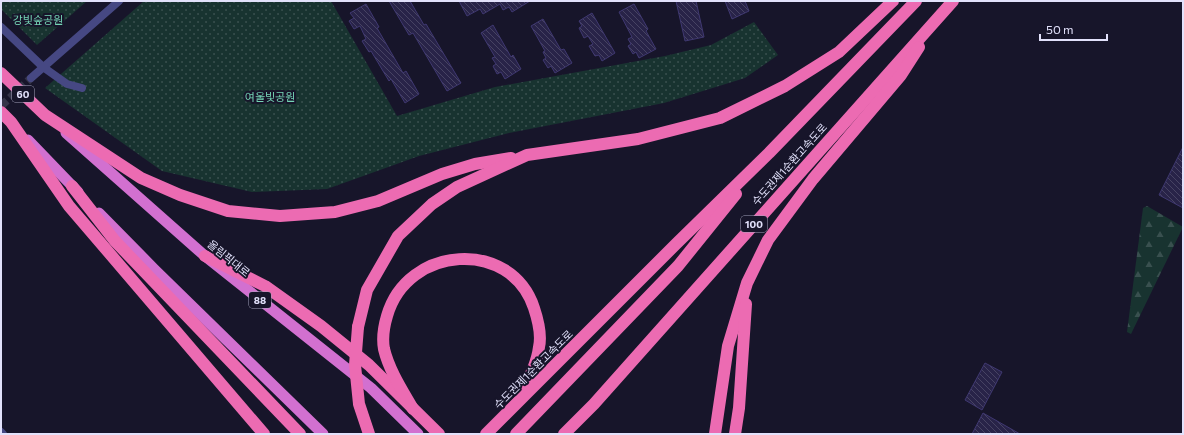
<svg xmlns="http://www.w3.org/2000/svg" width="1184" height="435" font-family="Commissioner,'Noto Sans KR',sans-serif">
<style>
.forest{fill:url(#forest-firs)}
.park{fill:url(#park-dots)}
.building{fill:url(#building-back-hatch);stroke:#3f3871}
.lines{fill:none;stroke-linecap:round;stroke-linejoin:round}
.minor-tunnel{stroke:#353449;stroke-width:8;stroke-dasharray:8 4;stroke-linecap:butt}
.minor{stroke:#464883;stroke-width:8}
.trunk{stroke:#d270d0;stroke-width:11}
.motorway{stroke:#ec6bb2;stroke-width:12}
.motorway-bridge{stroke:#ec6bb2;stroke-width:12}
.labels{text-anchor:middle;dominant-baseline:central;stroke-width:4;stroke-linejoin:round;paint-order:stroke}
.shield{fill:#17152a;stroke:#a5a4bc;stroke-width:1}
.shield-label{font-size:10px;font-weight:bold;fill:#e2e1fb}
.park-label{font-size:11px;fill:#75d4b5;stroke:#17152a}
.street-label{font-size:11px;fill:#e2e1fb;stroke:#17152a}
</style>
<defs>
<pattern id="forest-firs" width="22" height="20" patternUnits="userSpaceOnUse"><rect width="22" height="20" fill="#183330"/><path d="M5 1l3.5 6h-7zM16 11l3.5 6h-7z" fill="#39504f"/></pattern>
<pattern id="park-dots" width="8" height="8" patternUnits="userSpaceOnUse"><rect width="8" height="8" fill="#183330"/><path d="M2 2h.1M6 6h.1" fill="none" stroke="#39504f" stroke-width="1.8" stroke-linecap="round"/></pattern>
<pattern id="building-back-hatch" width="6" height="6" patternUnits="userSpaceOnUse"><rect width="6" height="6" fill="#282348"/><path d="M-1 5l2 2M0 0l6 6M5-1l2 2" fill="none" stroke="#474363"/></pattern>
</defs>
<rect width="100%" height="100%" fill="#17152a"/>
<path class="forest" d="M1147,206L1183,227L1131,334L1127,332L1143,208Z"/>
<g class="park">
<path d="M1,1H87L37,45L1,9Z"/>
<path d="M144,1H331L397,116L495,87L665,56L711,45L754,22L778,55L745,78L664,103L509,133L419,156L327,189L252,192L162,171L45,88Z"/>
</g>
<g class="building">
<path d="M389,1H410L424,25L426,24L461,83L447,91L413,33L409,35Z"/>
<path d="M459,1H530L512,12L509,7L503,10L500,4L483,14L480,9L467,16Z"/>
<path d="M676,1H696L704,37L685,41Z"/>
<path d="M725,1H745L749,11L732,19Z"/>
<path d="M366,4L379,27L377,28L403,73L406,71L419,94L405,103L391,79L389,81L371,51L369,52L362,41L366,39L360,26L354,29L349,21L354,18L350,13Z"/>
<path d="M634,4L648,29L646,31L656,49L639,58L636,52L633,54L628,46L631,44L628,39L632,37L619,12Z"/>
<path d="M592,13L615,53L602,61L599,55L595,56L589,46L593,44L588,36L584,38L579,28L582,26L579,21Z"/>
<path d="M543,19L561,50L564,49L572,63L555,73L551,66L548,68L543,60L546,58L543,52L545,51L531,26Z"/>
<path d="M493,25L511,57L513,55L521,69L505,79L501,72L497,74L493,66L496,64L492,58L495,57L481,33Z"/>
<path d="M1183,147V208L1159,195Z"/>
<path d="M985,363L1002,372L982,410L965,400Z"/>
<path d="M983,413L1020,434H972Z"/>
</g>
<g class="lines">
<path class="minor-tunnel" d="M1,106L31,78"/>
<g class="minor">
<path d="M1,27L43,67L67,84L82,88"/>
<path d="M31,78L119,1"/>
<path d="M1,432L3,434"/>
</g>
<g class="trunk">
<path d="M66,133L205,256L371,388L418,434"/>
<path d="M28,140L78,192"/>
<path d="M99,213L154,269L323,434"/>
</g>
<g class="motorway">
<path d="M1,73L45,115L141,178L180,195L228,211L280,216L335,212L378,201L442,174L475,164L511,158"/>
<path d="M1,112L11,122L69,206L264,434"/>
<path d="M72,186L115,241L300,434"/>
<path d="M205,256L265,286L321,326L369,365L439,434"/>
<path d="M358,327L367,290L398,236L432,204L457,187L527,155L638,139L720,118L785,86L839,52L893,1"/>
<path d="M413,409C402,390 389,370 384,349C382,338 384,326 387,316C407,245 511,238 534,308C538,320 542,334 539,347C537,364 528,380 521,395"/>
<path d="M486,434L676,244L769,153L916,1"/>
<path d="M516,434L678,266L736,194"/>
<path d="M564,434L594,404L953,1"/>
<path d="M715,434L728,346L747,283L768,240L813,179L901,75L919,47"/>
<path d="M735,434L739,408L746,304"/>
</g>
<path class="motorway-bridge" d="M358,327L355,365L359,404L369,434"/>
</g>
<g class="labels">
<g class="shield">
<rect x="12" y="86" width="22" height="16" rx="3"/>
<rect x="741" y="216" width="26" height="16" rx="3"/>
<rect x="249" y="292" width="22" height="16" rx="3"/>
</g>
<g class="shield-label">
<text x="23" y="94">60</text>
<text x="754" y="224">100</text>
<text x="260" y="300">88</text>
</g>
<g class="park-label">
<text x="38" y="19">강빛숲공원</text>
<text x="270" y="96">여울빛공원</text>
</g>
<g class="street-label">
<text transform="translate(789 164) rotate(-48)">수도권제1순환고속도로</text>
<text transform="translate(229 258) rotate(39)">올림픽대로</text>
<text transform="translate(533 369) rotate(-45)">수도권제1순환고속도로</text>
</g>
</g>
<rect width="1184" height="435" fill="none" stroke="#e2e1fb" stroke-width="4"/>
<path d="M1040 34v6h67v-6" fill="none" stroke="#e2e1fb" stroke-width="2"/>
<text x="1046" y="34" font-size="12" fill="#e2e1fb" stroke="#17152a" stroke-width="3" paint-order="stroke">50 m</text>
</svg>
